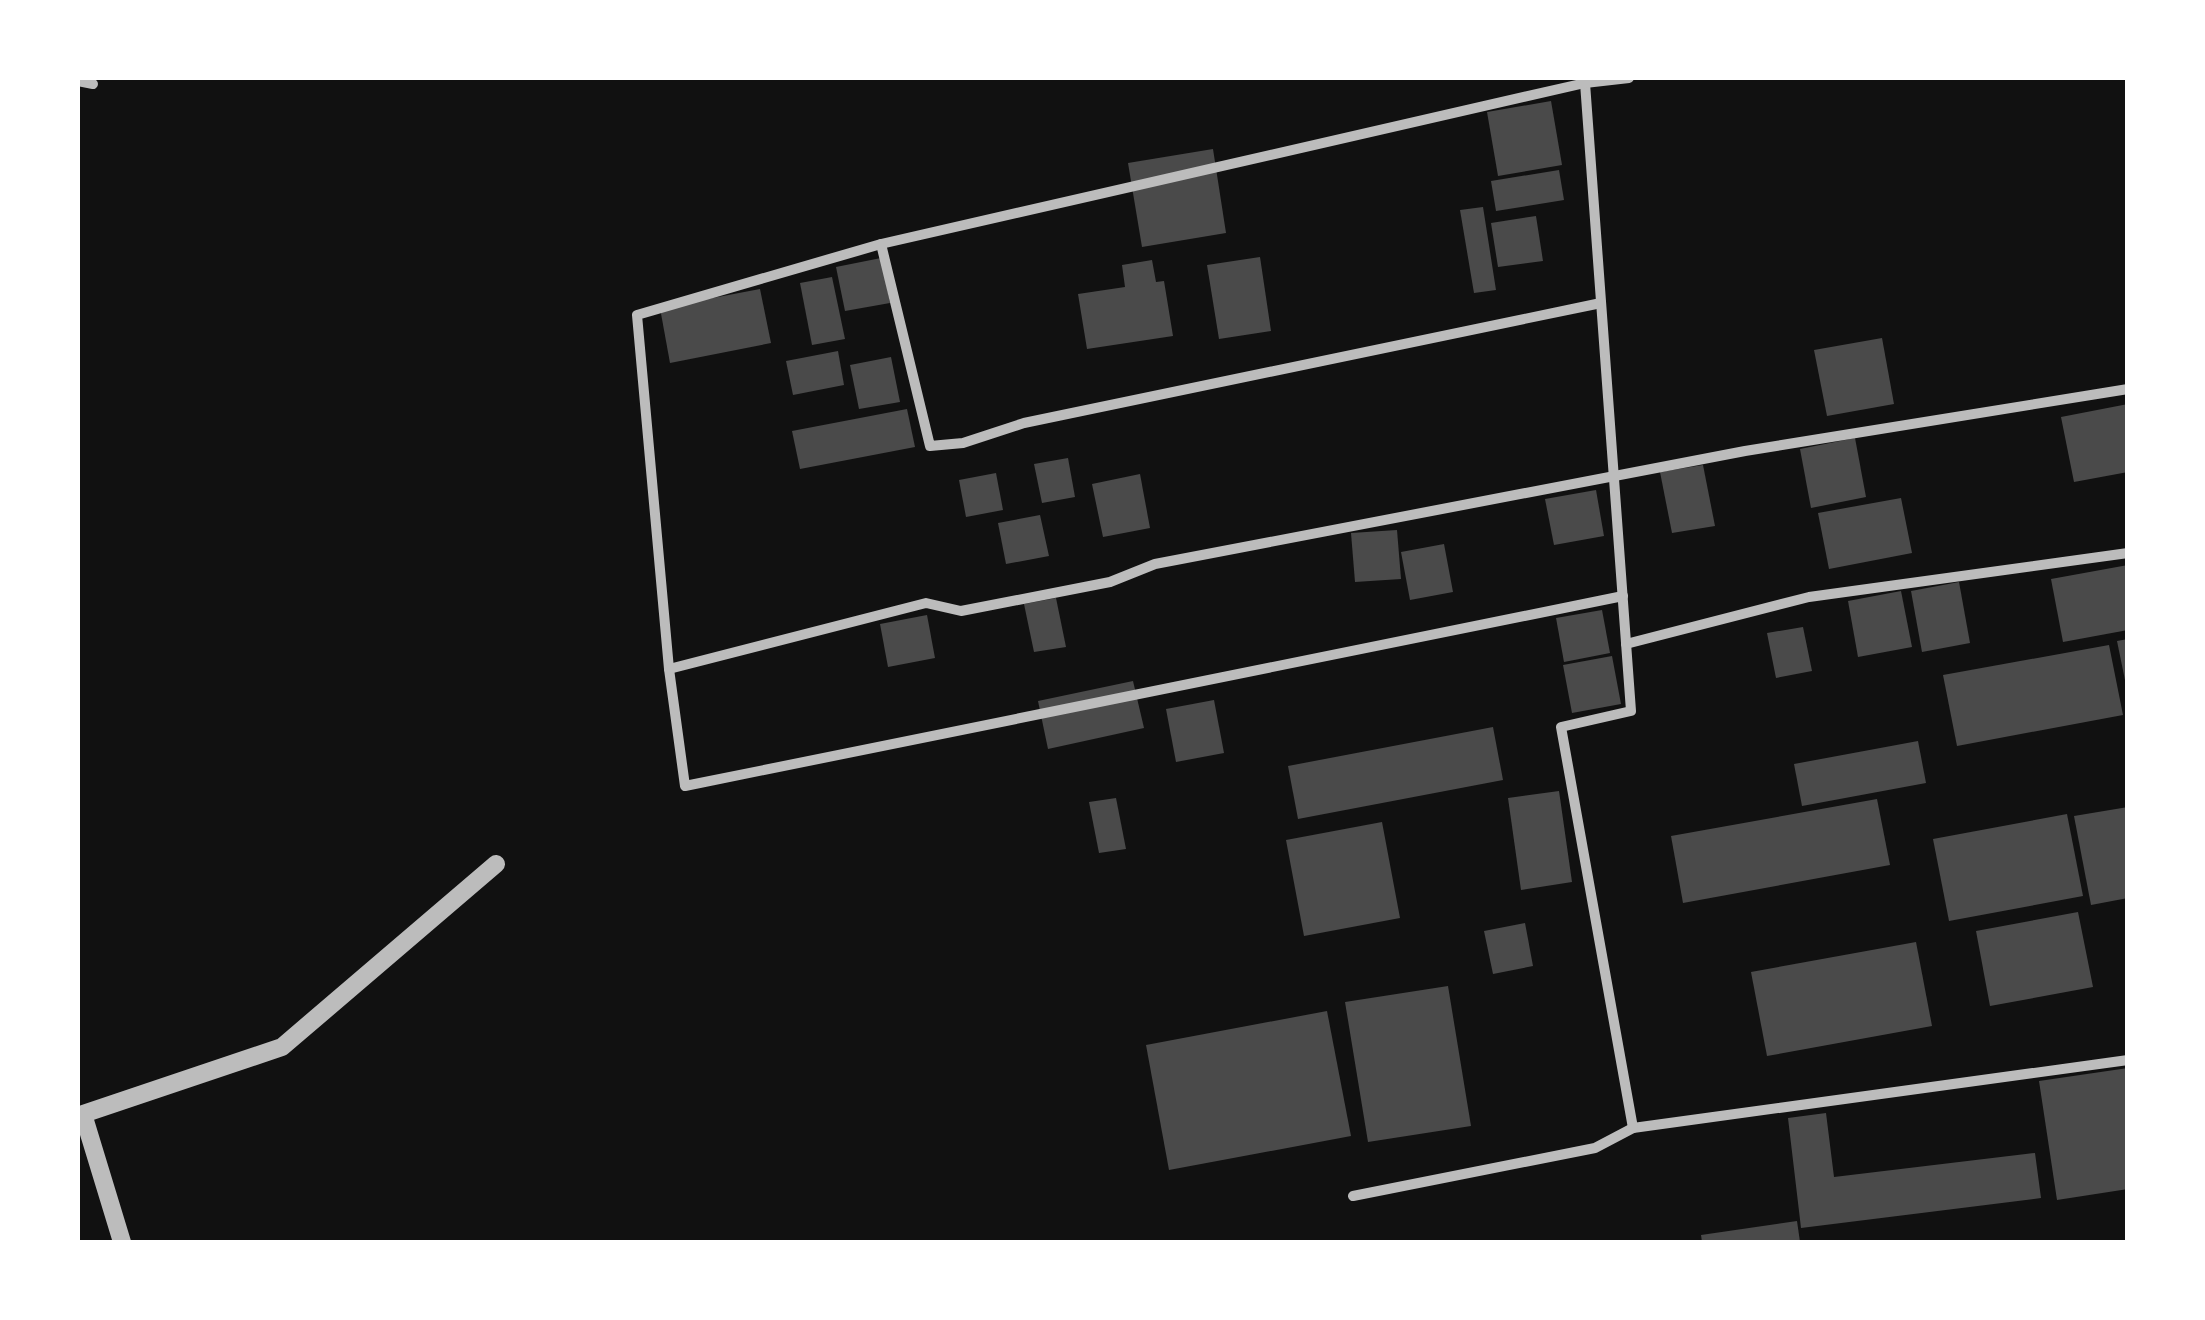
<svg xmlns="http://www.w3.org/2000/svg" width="2205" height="1320" font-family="'Exo 2',sans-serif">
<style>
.building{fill:#4a4a4a}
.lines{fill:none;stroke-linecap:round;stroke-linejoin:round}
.minor{stroke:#bcbcbc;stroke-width:10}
.tertiary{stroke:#bcbcbc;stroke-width:18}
</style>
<rect width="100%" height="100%" fill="#111"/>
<g class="building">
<path d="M1551,101L1562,165L1498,176L1487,112Z"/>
<path d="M1213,149L1226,233L1142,247L1128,163Z"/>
<path d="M1559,170L1564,200L1496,211L1491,181Z"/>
<path d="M1483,207L1496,290L1474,293L1460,210Z"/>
<path d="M1536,216L1543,261L1498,267L1491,223Z"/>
<path d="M1260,257L1271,331L1219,339L1207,265Z"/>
<path d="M881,258L890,303L845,311L836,267Z"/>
<path d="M1152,260L1156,282L1164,281L1173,336L1087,349L1078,294L1125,287L1122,265Z"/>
<path d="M832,277L845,339L812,345L800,283Z"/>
<path d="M760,289L771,343L670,363L660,308Z"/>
<path d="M1882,338L1894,404L1827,416L1814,350Z"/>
<path d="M838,351L844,385L793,395L786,361Z"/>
<path d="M891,357L900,402L859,409L850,365Z"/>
<path d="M2128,404V472L2074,482L2061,417Z"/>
<path d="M907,409L915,447L800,469L792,431Z"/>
<path d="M1855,438L1866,497L1811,508L1800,449Z"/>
<path d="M1068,458L1075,497L1042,503L1034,464Z"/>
<path d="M1703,465L1715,526L1672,533L1660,472Z"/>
<path d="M996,473L1003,510L966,517L959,480Z"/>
<path d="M1140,474L1150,528L1103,537L1092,484Z"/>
<path d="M1596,490L1604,536L1554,545L1545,499Z"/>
<path d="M1901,498L1912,553L1829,569L1818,513Z"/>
<path d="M1040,515L1049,556L1006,564L998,523Z"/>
<path d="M1397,530L1401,579L1355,582L1351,533Z"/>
<path d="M1444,544L1453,592L1410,600L1401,552Z"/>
<path d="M2128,565V630L2063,642L2051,579Z"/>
<path d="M1959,582L1970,643L1922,652L1911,591Z"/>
<path d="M1901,591L1912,647L1858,657L1848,601Z"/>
<path d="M1056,598L1066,647L1034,652L1024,604Z"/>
<path d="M1602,610L1610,653L1564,662L1556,618Z"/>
<path d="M927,615L935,658L888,667L880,624Z"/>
<path d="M1803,627L1812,671L1776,678L1767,633Z"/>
<path d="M2128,639V685H2126L2117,641Z"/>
<path d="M2109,645L2123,715L1957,746L1943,675Z"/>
<path d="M1612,656L1621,704L1572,713L1563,665Z"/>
<path d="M1133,681L1144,728L1048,749L1038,701Z"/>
<path d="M1214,700L1224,753L1176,762L1166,709Z"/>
<path d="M1493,727L1503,780L1298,819L1288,766Z"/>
<path d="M1918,741L1926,783L1802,806L1794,764Z"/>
<path d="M1559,791L1572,882L1521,890L1508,798Z"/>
<path d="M1116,798L1126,849L1099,853L1089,802Z"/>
<path d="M1877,799L1890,865L1683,903L1671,836Z"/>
<path d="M2128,807V898L2091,905L2074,816Z"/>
<path d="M2067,814L2083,896L1949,921L1933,839Z"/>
<path d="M1382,822L1400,918L1304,936L1286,840Z"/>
<path d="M2078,912L2093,987L1990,1006L1976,931Z"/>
<path d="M1525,923L1533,966L1493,974L1484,931Z"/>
<path d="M1916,942L1932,1026L1767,1056L1751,972Z"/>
<path d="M1448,986L1471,1126L1368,1142L1345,1002Z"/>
<path d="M1327,1011L1351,1136L1169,1170L1146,1045Z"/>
<path d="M2128,1068V1189L2057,1200L2039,1081Z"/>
<path d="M1826,1113L1834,1177L2035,1153L2041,1198L1801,1228L1788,1118Z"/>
<path d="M1797,1221L1800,1242H1702L1701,1235Z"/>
</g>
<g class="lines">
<g class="minor">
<path d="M78,81L93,84"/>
<path d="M1585,83L1631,711L1561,727L1633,1128L2128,1060"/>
<path d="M881,244L930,446L963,443L1024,423L1601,303"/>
<path d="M1623,596L685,786L669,669L637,315L881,244L1585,83L1629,78"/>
<path d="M1626,644L1809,597L2128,553"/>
<path d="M669,669L926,603L961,611L1110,582L1155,564L1745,451L2128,389"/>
<path d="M1353,1196L1595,1148L1633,1128"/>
</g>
<path class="tertiary" d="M122,1242L83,1114L282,1047L496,864"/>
</g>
<rect width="2205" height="1320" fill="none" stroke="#ffffff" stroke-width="160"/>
</svg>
